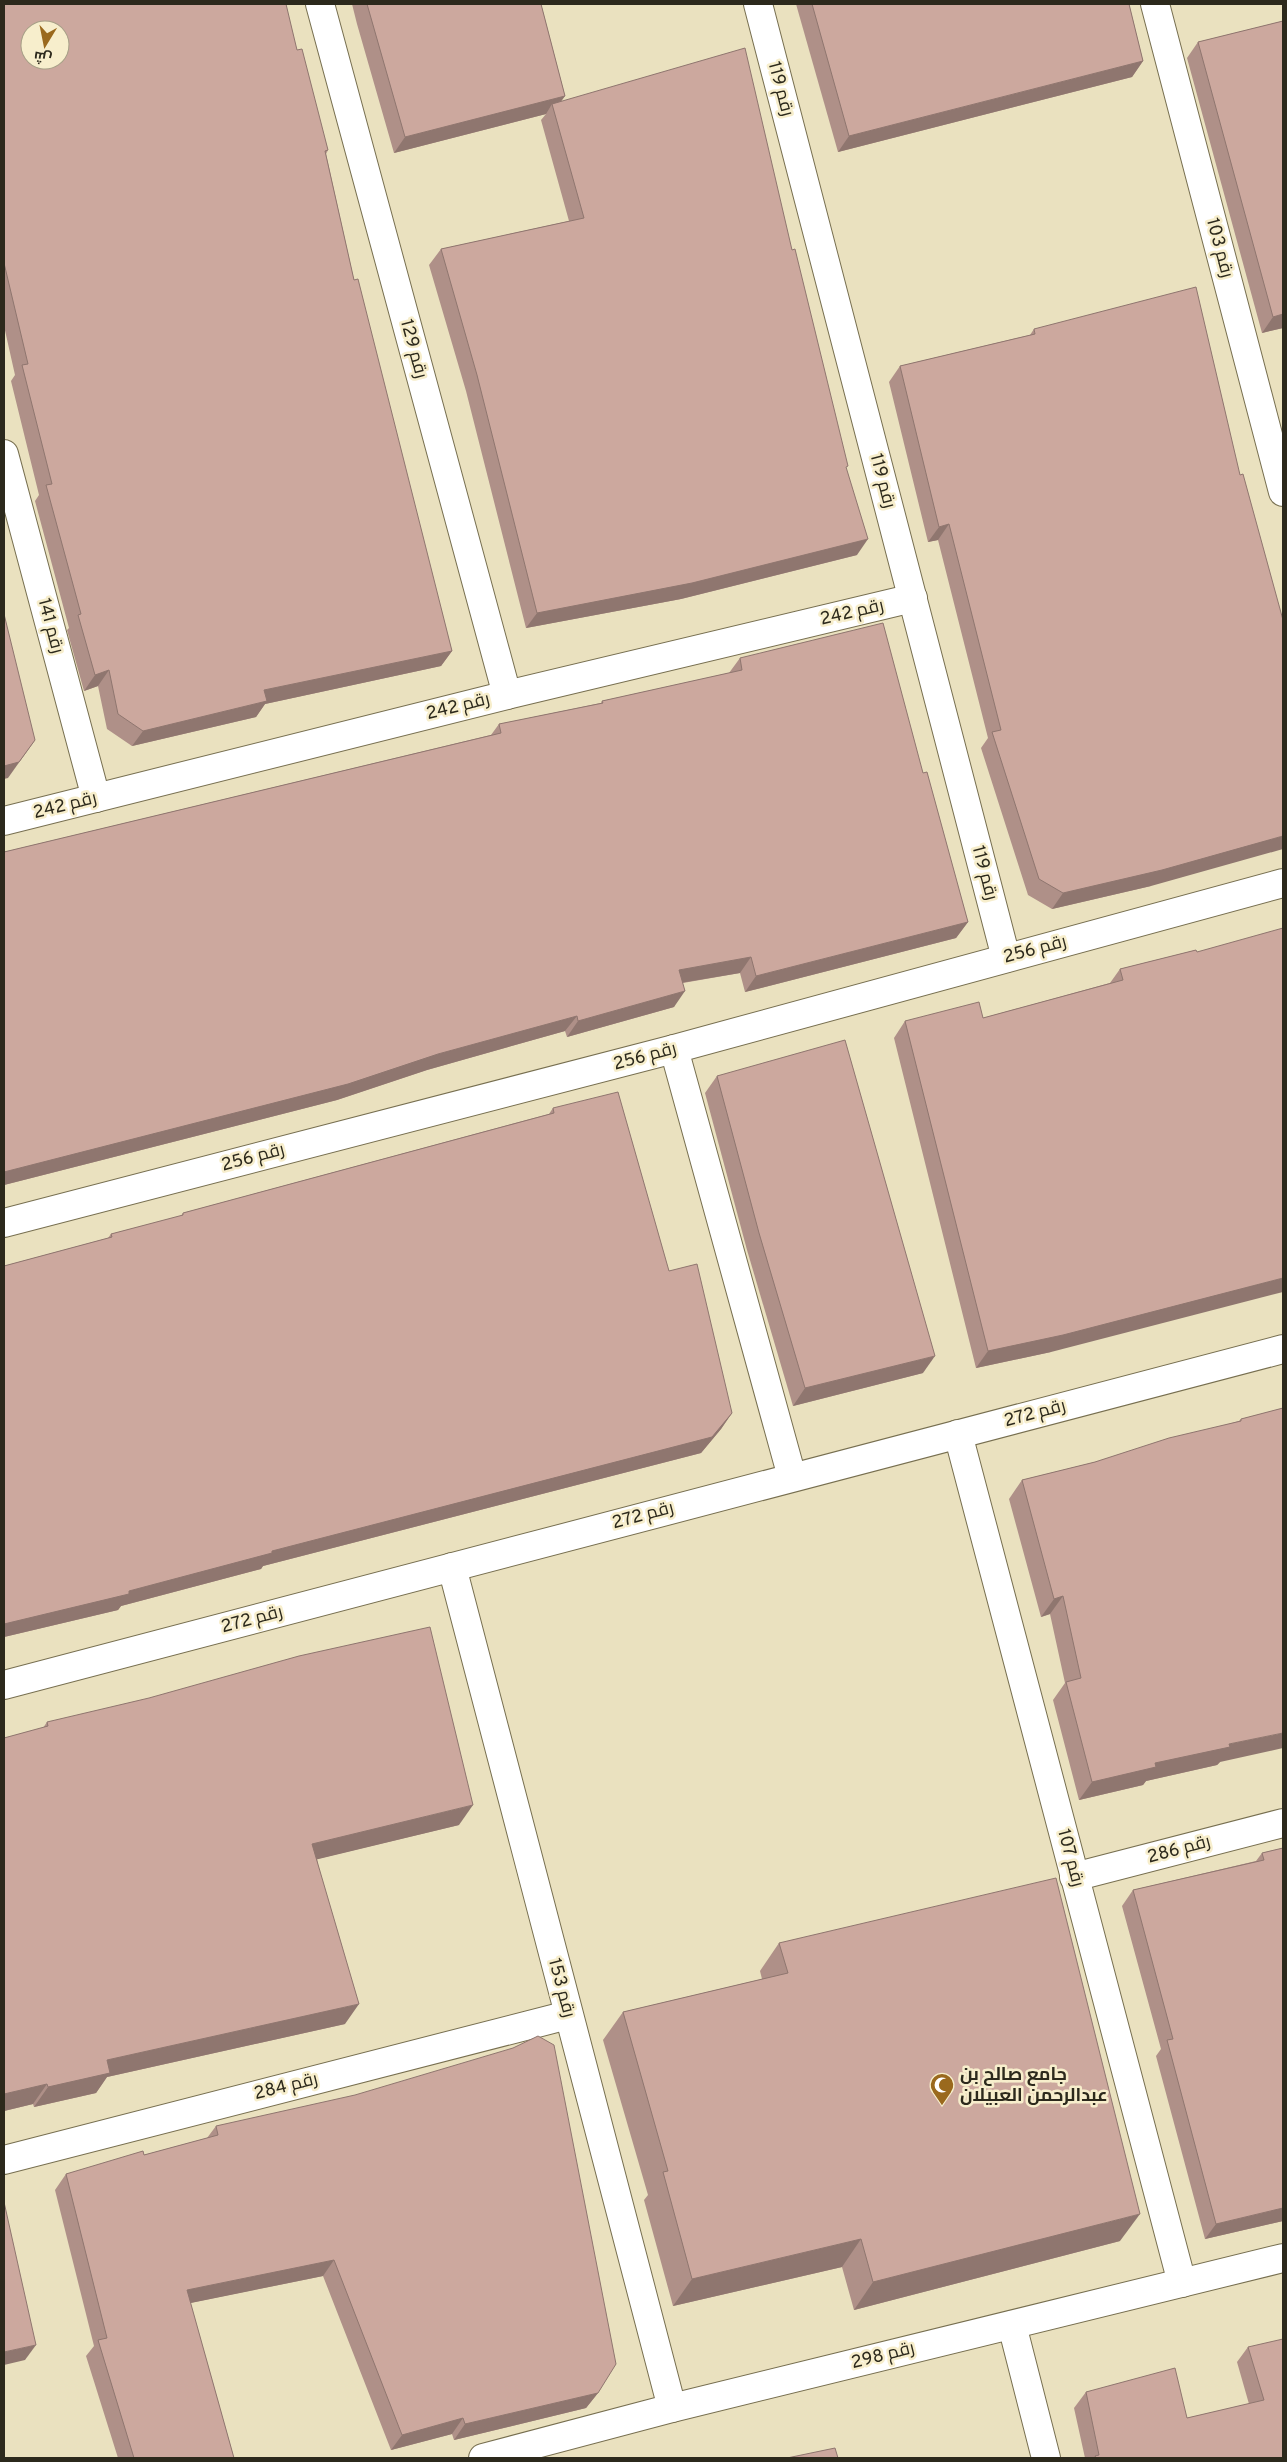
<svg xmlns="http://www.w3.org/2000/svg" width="1287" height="2462" font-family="Overpass,Cairo,sans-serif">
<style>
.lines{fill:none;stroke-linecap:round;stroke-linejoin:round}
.minor-casing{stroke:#776f50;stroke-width:30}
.minor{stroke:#fff;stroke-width:28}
.wall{fill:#af9088}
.shaded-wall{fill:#8f766f}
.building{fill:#cca89e;stroke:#8f766f;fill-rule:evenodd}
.labels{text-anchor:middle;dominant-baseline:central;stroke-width:5;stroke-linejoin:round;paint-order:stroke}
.street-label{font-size:18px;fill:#2c291c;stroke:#f7eecc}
.poi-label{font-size:18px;font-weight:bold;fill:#2c291c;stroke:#f7eecc;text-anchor:start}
</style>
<rect width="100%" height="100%" fill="#eae1bf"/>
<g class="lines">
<g class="minor-casing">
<g id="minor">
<path d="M320,4L507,695"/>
<path d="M758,4L1006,958"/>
<path d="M1155,4L1283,492"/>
<path d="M4,454L96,798"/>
<path d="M4,821L507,695L913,598"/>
<path d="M674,1049L792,1477"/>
<path d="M4,1223L674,1049L1283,883"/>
<path d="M958,1434L1182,2283"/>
<path d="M452,1567L672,2408"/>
<path d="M4,1685L1283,1349"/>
<path d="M1074,1877L1283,1823"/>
<path d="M4,2160L568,2015"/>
<path d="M1012,2325L1046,2458"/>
<path d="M483,2458L672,2408L1283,2258"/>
</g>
</g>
<use href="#minor" class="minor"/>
</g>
<g class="wall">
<path d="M4,4L297,50L328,150L326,154L354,280L452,651L441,666L265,704L256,717L132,746L107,729L98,686L84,691L67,630L69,628L35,501L39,495L11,381L15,375L4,326Z"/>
<path d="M352,4H541L565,96L561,101L792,250L846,469L857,555L681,599L526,628L466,391L429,265L441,249L569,221L541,120L546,114L394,153L357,24Z"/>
<path d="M796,4H1129L1143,61L1132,77L838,152Z"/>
<path d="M1283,21V328L1262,333L1187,58L1198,42Z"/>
<path d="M1034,329L1151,886L1052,909L1028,895L981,748L988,738L938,540L928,542L889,382L900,366L1030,335Z"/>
<path d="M740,658L923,773L968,922L956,938L745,992L740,973L683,983L674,1007L567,1037L565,1031L427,1070L337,1100L4,1185V852L491,735L499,724L601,703L602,701L729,673Z"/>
<path d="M1196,950L1051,1352L976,1368L894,1038L905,1021L983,1018L1110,983L1120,969Z"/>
<path d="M717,1076L923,1373L793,1406L747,1250L705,1093Z"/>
<path d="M553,1108L669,1271L732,1413L721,1429L701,1453L263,1566L261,1569L121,1606L118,1610L4,1637V1266L108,1238L111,1234L181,1216L183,1213L549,1114Z"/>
<path d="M1283,1408L1220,1762L1217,1765L1146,1781L1143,1785L1079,1800L1053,1700L1065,1683L1050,1614L1041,1617L1009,1499L1022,1480L1095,1462L1239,1421L1241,1419Z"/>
<path d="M47,1722L459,1825L317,1859L345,2024L107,2077L96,2093L34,2107L33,2104L4,2111V1738L43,1728Z"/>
<path d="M1283,1848V2221L1205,2239L1156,2056L1161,2049L1122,1906L1133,1890L1256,1861L1262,1853Z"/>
<path d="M779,1943L1120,2241L854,2310L842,2267L673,2306L644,2200L648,2195L603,2040L623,2012L762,1979L760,1971Z"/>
<path d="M216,2126L598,2393L586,2408L454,2440L452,2434L391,2450L323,2276L190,2303L234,2458H118L86,2356L94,2346L55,2190L66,2174L144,2155L207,2138Z"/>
<path d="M1248,2347L1283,2458H1085L1074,2408L1086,2392L1187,2418L1249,2404L1237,2362Z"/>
</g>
<g class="shaded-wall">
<path d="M1143,61L1132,77L838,152L849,136Z"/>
<path d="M565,96L554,111L552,104L546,114L394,153L405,137Z"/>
<path d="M1283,314V328L1262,333L1273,317Z"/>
<path d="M949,524L938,540L928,542L939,527Z"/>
<path d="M868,539L857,555L681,599L526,628L537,613Z"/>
<path d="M452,651L441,666L265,704L256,717L132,746L143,731L264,690Z"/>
<path d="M109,670L98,686L84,691L95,675Z"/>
<path d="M35,740L8,778L4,779V766Z"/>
<path d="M1283,836V849L1151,886L1052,909L1063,893Z"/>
<path d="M968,922L956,938L745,992L756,976Z"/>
<path d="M751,957L740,973L668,985L679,970Z"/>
<path d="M685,991L674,1007L567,1037L578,1021Z"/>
<path d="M577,1016L565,1031L427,1070L337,1100L4,1185V1172L438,1054Z"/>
<path d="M1283,1278V1292L1051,1352L976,1368L988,1351Z"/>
<path d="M935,1356L923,1373L793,1406L805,1388Z"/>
<path d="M732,1413L721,1429L701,1453L263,1566L261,1569L121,1606L118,1610L4,1637V1624L129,1591L272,1551Z"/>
<path d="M1063,1596L1050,1614L1041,1617L1054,1599Z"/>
<path d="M1283,1733V1748L1220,1762L1217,1765L1146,1781L1143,1785L1079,1800L1092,1782L1155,1763L1229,1744Z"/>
<path d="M473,1805L459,1825L298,1864L312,1844Z"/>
<path d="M359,2004L345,2024L107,2077L96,2093L34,2107L48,2087L107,2060Z"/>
<path d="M47,2084L33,2104L4,2111V2094Z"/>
<path d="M1283,2208V2221L1205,2239L1216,2224Z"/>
<path d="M1140,2214L1120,2241L854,2310L873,2282Z"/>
<path d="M861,2239L842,2267L673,2306L692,2279Z"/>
<path d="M334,2260L323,2276L176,2306L187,2290Z"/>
<path d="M36,2345L25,2360L4,2365V2352Z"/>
<path d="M598,2393L586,2408L454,2440L465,2424Z"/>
<path d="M463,2418L452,2434L391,2450L402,2435Z"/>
</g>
<g class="building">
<path d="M4,4H286L297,50L302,49L328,150L325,151L354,280L358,279L452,651L264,690L267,701L143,731L118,714L109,670L95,675L78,615L81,614L46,485L52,484L22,365L28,364L4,263ZM30,30H60V60H30Z"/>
<path d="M367,4H541L565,96L405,137Z"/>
<path d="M812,4H1129L1143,61L849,136Z"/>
<path d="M1283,21V314L1273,317L1198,42Z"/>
<path d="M745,48L792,250L795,249L848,466L846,467L868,539L692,583L537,613L477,375L441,249L584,218L552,104Z"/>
<path d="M1196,287L1240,475L1243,474L1283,620V836L1162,870L1063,893L1039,879L992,732L1001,730L949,524L939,527L900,366L1035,334L1034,329Z"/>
<path d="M4,614L35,740L19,762L4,766Z"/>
<path d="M883,623L923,773L927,772L968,922L756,976L751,957L679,970L685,991L578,1021L577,1016L438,1054L348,1084L4,1172V852L501,733L499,724L603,703L602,701L742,670L740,658Z"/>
<path d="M1283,928V1278L1063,1335L988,1351L905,1021L979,1002L983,1018L1123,980L1120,969L1196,950L1197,952Z"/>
<path d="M845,1040L935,1356L805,1388L759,1233L717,1076Z"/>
<path d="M618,1092L669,1271L697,1264L732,1413L712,1437L272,1551V1553L129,1591V1594L4,1624V1266L112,1237L111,1234L183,1215V1213L554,1113L553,1108Z"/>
<path d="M1283,1408V1733L1229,1744L1230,1747L1155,1763L1156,1767L1092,1782L1066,1682L1081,1678L1063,1596L1054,1599L1022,1480L1095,1462L1169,1438L1241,1421V1419Z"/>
<path d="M430,1627L473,1805L312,1844L359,2004L107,2060L110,2073L48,2087L47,2084L4,2094V1738L48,1726L47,1722L149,1698L299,1656Z"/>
<path d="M1283,1848V2208L1216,2224L1167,2040L1173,2039L1133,1890L1264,1860L1262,1853Z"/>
<path d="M1056,1878L1140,2214L873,2282L861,2239L692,2279L663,2172L668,2171L623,2012L788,1973L779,1943Z"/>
<path d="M538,2036L554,2045L616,2364L598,2393L465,2424L463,2418L402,2435L334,2260L187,2290L234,2458H134L98,2340L107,2338L66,2174L143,2151L144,2155L218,2135L216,2126L355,2095L513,2048Z"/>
<path d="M4,2202L36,2345L4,2352Z"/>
<path d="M1283,2339V2458H1096L1095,2456L1099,2455L1086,2392L1175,2368L1187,2418L1264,2400L1248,2347Z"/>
<path d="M835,2448L838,2458H787Z"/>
</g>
<defs>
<g id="mosque-pin" transform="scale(1.25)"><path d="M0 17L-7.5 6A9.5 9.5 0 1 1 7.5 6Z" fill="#9a691d" stroke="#f7eecc"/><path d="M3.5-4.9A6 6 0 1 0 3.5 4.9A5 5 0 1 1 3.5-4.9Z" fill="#fff"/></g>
</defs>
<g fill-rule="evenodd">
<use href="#mosque-pin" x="942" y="2085"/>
</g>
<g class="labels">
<g class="street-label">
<text transform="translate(780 89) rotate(75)">رقم 119</text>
<text transform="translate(1219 248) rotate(75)">رقم 103</text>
<text transform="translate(413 349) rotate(75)">رقم 129</text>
<text transform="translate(882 481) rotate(75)">رقم 119</text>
<text transform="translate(852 613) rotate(-13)">رقم 242</text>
<text transform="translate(50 626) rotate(75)">رقم 141</text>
<text transform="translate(458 707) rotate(-14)">رقم 242</text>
<text transform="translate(65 806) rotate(-14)">رقم 242</text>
<text transform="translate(984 873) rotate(75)">رقم 119</text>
<text transform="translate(1035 950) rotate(-15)">رقم 256</text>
<text transform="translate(645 1057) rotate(-15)">رقم 256</text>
<text transform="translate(253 1158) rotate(-15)">رقم 256</text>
<text transform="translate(1035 1414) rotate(-15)">رقم 272</text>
<text transform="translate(643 1516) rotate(-15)">رقم 272</text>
<text transform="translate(252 1620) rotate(-15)">رقم 272</text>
<text transform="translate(1179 1850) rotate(-15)">رقم 286</text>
<text transform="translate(1070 1858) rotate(75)">رقم 107</text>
<text transform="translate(561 1988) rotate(75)">رقم 153</text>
<text transform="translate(286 2087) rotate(-14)">رقم 284</text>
<text transform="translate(883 2356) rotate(-14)">رقم 298</text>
</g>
<g class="poi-label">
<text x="960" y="2075">جامع صالح بن<tspan x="960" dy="21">عبدالرحمن العبيلان</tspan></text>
</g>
</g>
<rect width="1287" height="2462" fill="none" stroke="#2c291c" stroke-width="10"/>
<g transform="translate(45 45) rotate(190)"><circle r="24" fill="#f7eecc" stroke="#a69f86"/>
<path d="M0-4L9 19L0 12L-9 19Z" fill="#9a691d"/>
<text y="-8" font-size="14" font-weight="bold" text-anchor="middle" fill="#2c291c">ش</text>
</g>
</svg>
